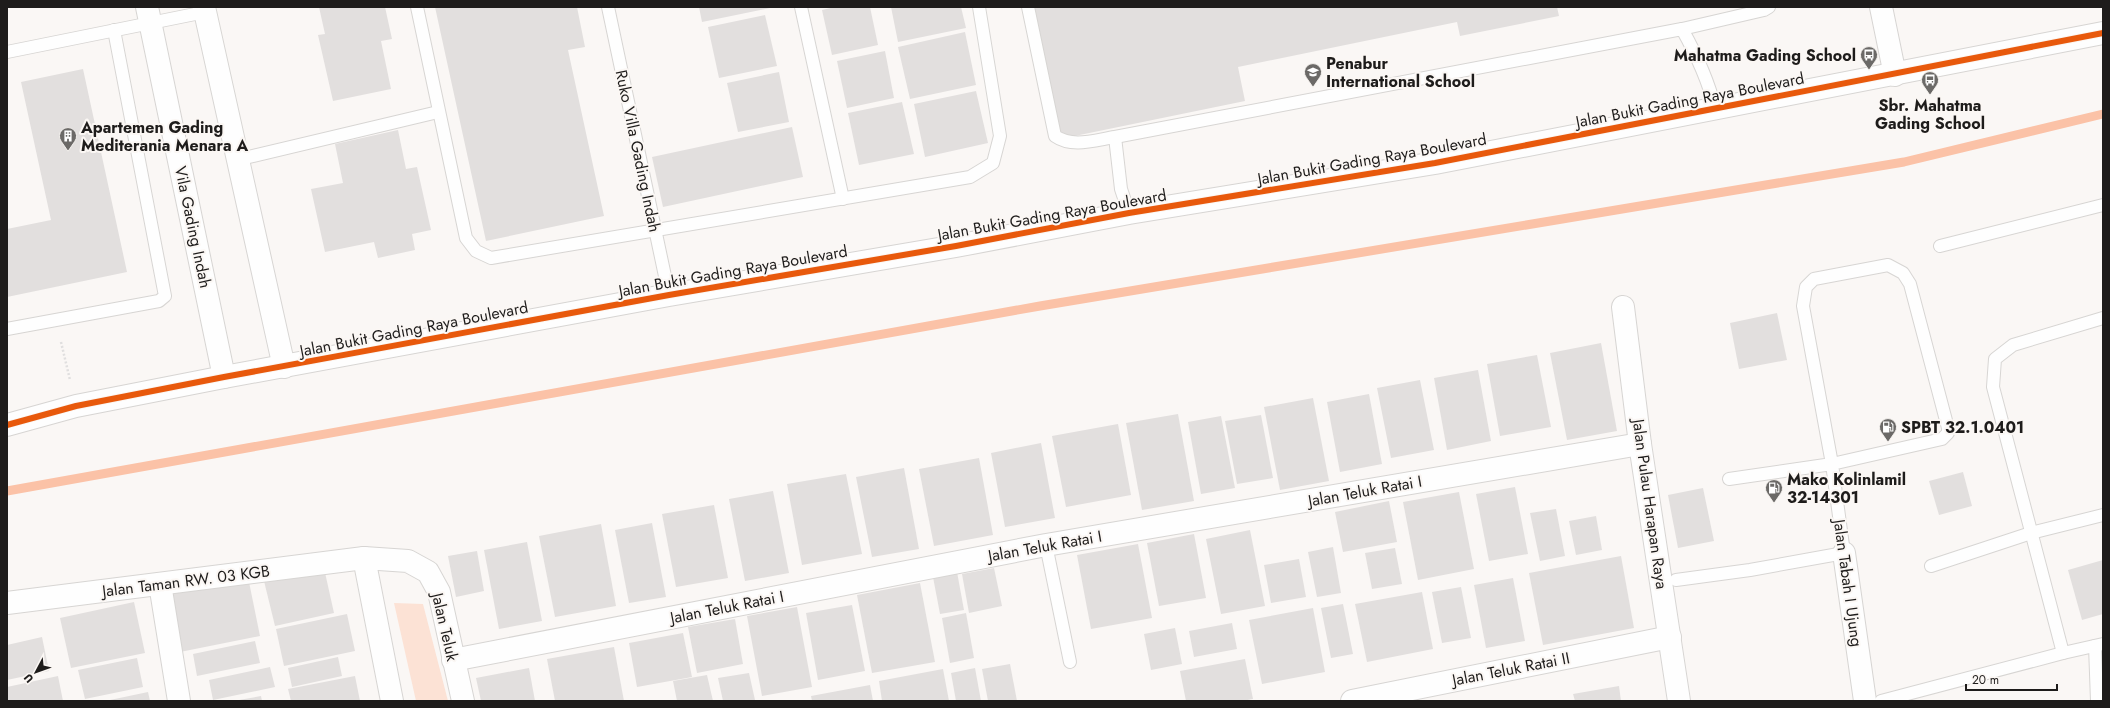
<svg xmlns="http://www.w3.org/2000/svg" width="2110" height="708" font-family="Jost,sans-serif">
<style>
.green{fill:#fce2d5}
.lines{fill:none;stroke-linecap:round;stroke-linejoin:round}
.stream{stroke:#fbc2a7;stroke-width:9}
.building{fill:#e2dfde}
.service-casing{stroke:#d7d5d3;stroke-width:14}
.minor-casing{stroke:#d7d5d3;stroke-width:24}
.tertiary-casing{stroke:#d7d5d3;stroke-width:24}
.path{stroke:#e0dfdf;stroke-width:2.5;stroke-dasharray:2 2;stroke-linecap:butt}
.service{stroke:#fefefe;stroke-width:12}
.minor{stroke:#fefefe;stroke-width:22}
.tertiary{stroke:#fefefe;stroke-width:22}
.cycleway-casing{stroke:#fbf7f4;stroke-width:8}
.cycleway{stroke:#e8590c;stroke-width:6}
.labels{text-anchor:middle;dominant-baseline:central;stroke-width:4;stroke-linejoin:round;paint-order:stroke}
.poi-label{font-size:16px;font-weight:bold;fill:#1e1c1b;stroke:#fbf7f4;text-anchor:start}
.street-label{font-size:16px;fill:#1e1c1b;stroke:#fbf7f4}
</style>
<rect width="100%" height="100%" fill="#faf7f5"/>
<path class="green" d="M394,603L423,604L448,701H416Z"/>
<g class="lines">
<path class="stream" d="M7,491L1040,306L1904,162L2103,114"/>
</g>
<g class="building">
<path d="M319,7H385L392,39L381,41L391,89L333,101L318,35L325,34Z"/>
<path d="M435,7H577L585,47L568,50L604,216L486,241Z"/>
<path d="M699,7H770V8L702,22Z"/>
<path d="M835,7H870L878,45L832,55L822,10Z"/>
<path d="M891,7H961L966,28L898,42Z"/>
<path d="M1033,7H1557L1559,16L1460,36L1457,22L1238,67L1245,101L1060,139Z"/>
<path d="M765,15L777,66L719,78L708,27Z"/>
<path d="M965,32L976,85L910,99L898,47Z"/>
<path d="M885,51L894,98L847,108L837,61Z"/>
<path d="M83,69L127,272L7,297V229L51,220L21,82Z"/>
<path d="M779,72L789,122L738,132L727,83Z"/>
<path d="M976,91L988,143L925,157L914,104Z"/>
<path d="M902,102L914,154L859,165L848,113Z"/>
<path d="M792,127L803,177L663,207L652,157Z"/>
<path d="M398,130L406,169L417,167L431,230L412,234L415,250L378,258L374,242L325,252L311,189L343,183L335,144Z"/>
<path d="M1777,313L1787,360L1739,369L1730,323Z"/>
<path d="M1601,343L1617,431L1567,440L1550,353Z"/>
<path d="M1537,355L1551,427L1500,436L1487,364Z"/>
<path d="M1478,370L1491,441L1447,450L1434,378Z"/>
<path d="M1420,380L1434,450L1391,458L1377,388Z"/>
<path d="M1369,394L1382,464L1340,472L1327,402Z"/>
<path d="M1313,398L1329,481L1280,490L1264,407Z"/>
<path d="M1178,414L1194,501L1142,510L1126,423Z"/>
<path d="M1261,415L1273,478L1237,484L1225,421Z"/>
<path d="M1221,416L1235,488L1201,494L1188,422Z"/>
<path d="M1118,424L1131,495L1066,507L1052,436Z"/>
<path d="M1041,443L1055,518L1005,527L991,453Z"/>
<path d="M979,458L993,535L934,546L919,469Z"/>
<path d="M904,468L919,549L872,557L856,477Z"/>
<path d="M1963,472L1972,506L1939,515L1929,481Z"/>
<path d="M846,474L862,554L802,565L787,484Z"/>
<path d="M1515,487L1528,554L1489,561L1476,494Z"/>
<path d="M1703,488L1714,541L1678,548L1668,495Z"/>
<path d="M773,491L789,573L745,581L729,499Z"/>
<path d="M1459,492L1474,569L1418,580L1403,502Z"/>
<path d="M1389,501L1397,542L1343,552L1335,512Z"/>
<path d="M714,505L728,578L676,587L662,514Z"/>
<path d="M1556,509L1565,556L1540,561L1530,513Z"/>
<path d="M1596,516L1602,550L1576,555L1569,521Z"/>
<path d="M652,523L666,597L629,603L615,530Z"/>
<path d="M601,524L616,606L555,617L539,536Z"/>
<path d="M1250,530L1265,606L1221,614L1206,539Z"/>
<path d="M1194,534L1206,598L1159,606L1147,543Z"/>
<path d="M527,542L542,621L499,629L484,550Z"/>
<path d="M1138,544L1152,618L1091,629L1077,555Z"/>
<path d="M1333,547L1341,593L1317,597L1308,552Z"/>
<path d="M1395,548L1402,584L1372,589L1365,553Z"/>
<path d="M477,551L484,591L456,597L448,556Z"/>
<path d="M1621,556L1634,628L1543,645L1529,573Z"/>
<path d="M1299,559L1306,597L1271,603L1264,565Z"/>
<path d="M2103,560V614L2082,620L2068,570Z"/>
<path d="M324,568L334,613L275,626L264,581Z"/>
<path d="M994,568L1002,606L969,613L962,574Z"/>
<path d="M957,572L964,610L940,614L933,577Z"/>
<path d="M248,577L260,636L180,652L167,594Z"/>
<path d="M1513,578L1525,641L1486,648L1474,585Z"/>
<path d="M920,583L935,662L872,673L857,595Z"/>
<path d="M1461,587L1471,638L1442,643L1432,592Z"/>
<path d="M1422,592L1433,649L1367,662L1355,604Z"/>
<path d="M134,602L145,653L71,668L60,618Z"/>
<path d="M1343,604L1353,654L1331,658L1321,608Z"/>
<path d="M852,605L865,671L818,680L806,613Z"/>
<path d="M797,607L812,687L762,696L747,616Z"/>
<path d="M1313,608L1325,672L1262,684L1249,620Z"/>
<path d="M966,613L974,658L950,663L942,618Z"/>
<path d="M347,614L355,651L284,666L276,629Z"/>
<path d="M735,619L743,664L697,673L688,627Z"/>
<path d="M1232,623L1237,649L1194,657L1189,631Z"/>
<path d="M1175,628L1182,664L1151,670L1144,634Z"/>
<path d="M683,633L692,677L637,687L629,643Z"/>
<path d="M42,637L49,671L7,680V645Z"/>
<path d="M255,641L260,663L197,676L193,654Z"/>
<path d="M614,647L624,701H555L547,659Z"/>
<path d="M338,657L342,676L292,687L288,668Z"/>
<path d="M137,658L143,687L85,699L78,670Z"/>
<path d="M1245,659L1253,699L1242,701H1186L1180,671Z"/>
<path d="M1010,664L1017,701H988L982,669Z"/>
<path d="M270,667L275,687L213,700L209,680Z"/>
<path d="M529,668L535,701H481L476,678Z"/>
<path d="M975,668L981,701H956L951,673Z"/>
<path d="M943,669L949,701H882L879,681Z"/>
<path d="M749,673L755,700L723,701L718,678Z"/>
<path d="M707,675L713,701H677L673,681Z"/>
<path d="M58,676L63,701H7V687Z"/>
<path d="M355,676L360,701H291L288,689Z"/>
<path d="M870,685L873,701H812L811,696Z"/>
<path d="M1619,686L1621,701H1575L1573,694Z"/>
<path d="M148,692L150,701H110V700Z"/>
<path d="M261,696L262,701H239V700Z"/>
</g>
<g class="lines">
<g class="service-casing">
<g id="service">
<path d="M417,7L466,238L476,251L491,258L970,177L993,163L1000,136L979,7"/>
<path d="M608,7L669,295"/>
<path d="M801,7L843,199"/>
<path d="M1028,7L1055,136C1072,148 1095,140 1115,137L1682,29C1696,54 1708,79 1715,108"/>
<path d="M1682,29L1764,10L1769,7"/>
<path d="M7,52L205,12"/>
<path d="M1115,137L1121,189L1129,213"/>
<path d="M236,160L438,112"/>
<path d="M1940,246L2103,205"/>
<path d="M2103,318L2013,345L1995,359L1993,387L2063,653L2103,644"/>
<path d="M7,329L159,301L165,296L114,30"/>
<path d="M1046,545L1070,662"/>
<path d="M1931,566L2031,533L2103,515"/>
<path d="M1676,580L1750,570L1844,553L1832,464L1803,306L1806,287L1814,279L1888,265L1903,273L1910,284L1948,428V433L1942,439L1832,464L1729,479"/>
<path d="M2095,646L2097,701"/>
<path d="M1881,701L2063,653"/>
</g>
</g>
<g class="minor-casing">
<g id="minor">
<path d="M147,7L224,377"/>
<path d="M204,7L284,367"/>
<path d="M1881,7L1895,75"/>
<path d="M1623,307L1640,444L1679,701"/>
<path d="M1844,553L1865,701"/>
<path d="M364,558L392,701"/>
<path d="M160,584L179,701"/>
<path d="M7,603L364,558L408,561L428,572L439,592L463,701"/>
<path d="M453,660L1046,545L1640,444"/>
<path d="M1352,701L1670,637"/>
</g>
</g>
<g class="tertiary-casing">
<path id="tertiary" d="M7,425L76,406L224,377L669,295L956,246L1129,213L1435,163L2103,33"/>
</g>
<path class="path" d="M61,342L70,380"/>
<use href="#service" class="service"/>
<use href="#minor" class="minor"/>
<use href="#tertiary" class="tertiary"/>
<g class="cycleway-casing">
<path id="cycleway" d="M7,425L76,406L224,377L669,295L956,246L1129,213L1435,163L2103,33"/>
</g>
<use href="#cycleway" class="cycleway"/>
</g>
<defs>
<g id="bus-pin" transform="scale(0.9)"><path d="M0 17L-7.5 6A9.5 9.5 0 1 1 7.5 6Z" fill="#6b6967" stroke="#fbf7f4"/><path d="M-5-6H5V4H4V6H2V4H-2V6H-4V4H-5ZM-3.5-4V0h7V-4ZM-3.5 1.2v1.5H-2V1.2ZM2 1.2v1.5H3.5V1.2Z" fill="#fff"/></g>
<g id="school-pin" transform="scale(0.9)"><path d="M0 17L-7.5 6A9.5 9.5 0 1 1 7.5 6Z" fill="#6b6967" stroke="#fbf7f4"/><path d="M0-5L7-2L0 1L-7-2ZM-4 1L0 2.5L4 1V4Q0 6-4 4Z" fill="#fff"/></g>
<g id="building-pin" transform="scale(0.9)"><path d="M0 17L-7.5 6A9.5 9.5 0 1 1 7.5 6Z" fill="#6b6967" stroke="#fbf7f4"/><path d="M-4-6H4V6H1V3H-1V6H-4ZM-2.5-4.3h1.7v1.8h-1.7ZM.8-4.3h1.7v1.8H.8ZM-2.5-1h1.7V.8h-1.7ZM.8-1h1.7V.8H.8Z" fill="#fff"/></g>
<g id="fuel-pin" transform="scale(0.9)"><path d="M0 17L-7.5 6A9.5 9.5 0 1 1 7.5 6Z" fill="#6b6967" stroke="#fbf7f4"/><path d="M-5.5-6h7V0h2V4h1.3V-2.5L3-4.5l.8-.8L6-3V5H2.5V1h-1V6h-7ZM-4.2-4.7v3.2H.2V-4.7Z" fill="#fff"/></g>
</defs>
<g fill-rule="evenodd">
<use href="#bus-pin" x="1869" y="55"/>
<use href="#school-pin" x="1313" y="72"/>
<use href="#bus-pin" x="1930" y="80"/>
<use href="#building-pin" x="68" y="136"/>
<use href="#fuel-pin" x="1888" y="427"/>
<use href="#fuel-pin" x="1774" y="488"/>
</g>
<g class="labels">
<g class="poi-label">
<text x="1856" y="55" text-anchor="end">Mahatma Gading School</text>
<text x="1326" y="63">Penabur<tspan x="1326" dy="18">International School</tspan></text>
<text x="1930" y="105" text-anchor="middle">Sbr. Mahatma<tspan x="1930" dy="18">Gading School</tspan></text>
<text x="81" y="127">Apartemen Gading<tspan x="81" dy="18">Mediterania Menara A</tspan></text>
<text x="1901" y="427">SPBT 32.1.0401</text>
<text x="1787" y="479">Mako Kolinlamil<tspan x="1787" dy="18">32-14301</tspan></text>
</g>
<g class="street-label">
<text transform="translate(1690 100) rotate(-11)">Jalan Bukit Gading Raya Boulevard</text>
<text transform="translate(638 151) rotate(78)">Ruko Villa Gading Indah</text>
<text transform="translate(1372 159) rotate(-10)">Jalan Bukit Gading Raya Boulevard</text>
<text transform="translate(1052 215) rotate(-10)">Jalan Bukit Gading Raya Boulevard</text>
<text transform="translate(193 227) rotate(78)">Vila Gading Indah</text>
<text transform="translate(733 271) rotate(-10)">Jalan Bukit Gading Raya Boulevard</text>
<text transform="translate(414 329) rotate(-11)">Jalan Bukit Gading Raya Boulevard</text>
<text transform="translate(1365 491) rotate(-10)">Jalan Teluk Ratai I</text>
<text transform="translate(1650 504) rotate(82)">Jalan Pulau Harapan Raya</text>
<text transform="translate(1045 546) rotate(-10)">Jalan Teluk Ratai I</text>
<text transform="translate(186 581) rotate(-7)">Jalan Taman RW. 03 KGB</text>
<text transform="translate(1848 583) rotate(82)">Jalan Tabah I Ujung</text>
<text transform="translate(727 607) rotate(-11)">Jalan Teluk Ratai I</text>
<text transform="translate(445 627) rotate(77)">Jalan Teluk</text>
<text transform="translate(1511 669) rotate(-11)">Jalan Teluk Ratai II</text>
</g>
</g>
<rect width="2110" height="708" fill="none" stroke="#1e1c1b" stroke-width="16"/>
<g transform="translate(36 672) rotate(229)" stroke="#fbf7f4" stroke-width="3" paint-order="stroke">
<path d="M0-3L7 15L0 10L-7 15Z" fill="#1e1c1b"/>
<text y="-6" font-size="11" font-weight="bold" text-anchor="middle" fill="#1e1c1b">U</text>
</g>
<path d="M1966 684v6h91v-6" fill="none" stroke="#1e1c1b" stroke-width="2"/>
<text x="1972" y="684" font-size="12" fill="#1e1c1b" stroke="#fbf7f4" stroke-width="3" paint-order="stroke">20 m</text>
</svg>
